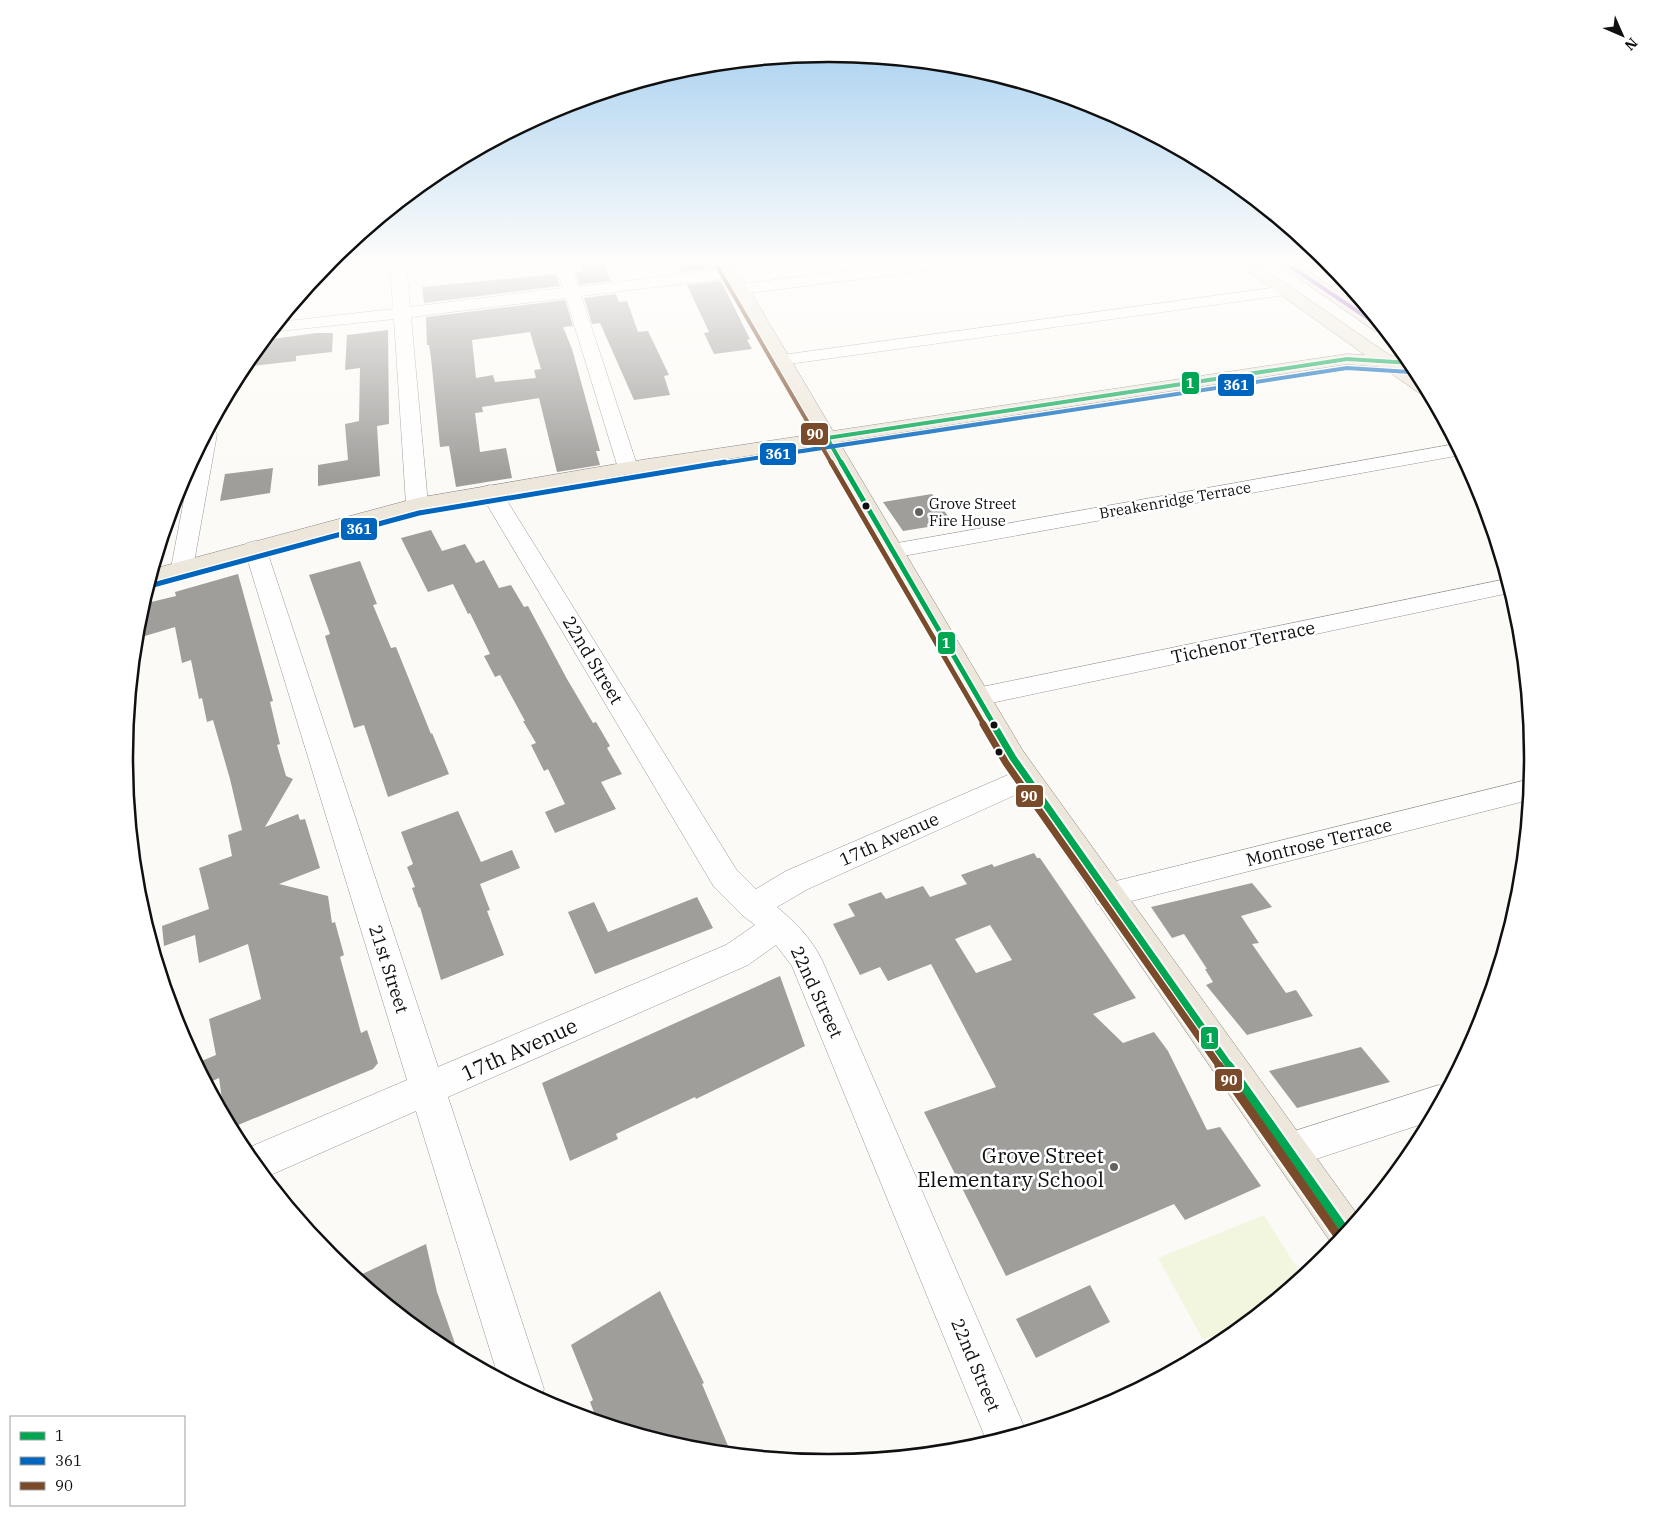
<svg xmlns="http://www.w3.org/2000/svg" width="1657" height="1516" font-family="'IBM Plex Serif',serif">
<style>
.pitch{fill:#f2f6df}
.building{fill:#a09e9b;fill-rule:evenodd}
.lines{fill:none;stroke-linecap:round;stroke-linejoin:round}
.minor-casing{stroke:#969594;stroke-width:1}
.major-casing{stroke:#848381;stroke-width:1}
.highway-casing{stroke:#848381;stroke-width:1}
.minor{fill:#fffefe;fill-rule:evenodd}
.major{fill:#ede6da;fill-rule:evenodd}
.highway{fill:#ebdfd7;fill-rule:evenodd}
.bus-1-far3-casing{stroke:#fff;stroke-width:6}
.bus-1-far2-casing{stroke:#fff;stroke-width:8}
.bus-1-far1-casing{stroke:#fff;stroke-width:11}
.bus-1-casing{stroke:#fff;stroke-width:13}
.bus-2-far1-casing{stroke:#fff;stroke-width:6}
.bus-2-casing{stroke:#fff;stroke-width:8}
.bus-3-far3-casing{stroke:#fff;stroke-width:6}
.bus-3-far2-casing{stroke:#fff;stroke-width:8}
.bus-3-far1-casing{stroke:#fff;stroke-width:11}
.bus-3-casing{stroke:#fff;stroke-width:13}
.bus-4-casing{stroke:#fff;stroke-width:6}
.bus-1-far3{stroke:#00a651;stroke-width:4}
.bus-1-far2{stroke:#00a651;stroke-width:5}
.bus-1-far1{stroke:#00a651;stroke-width:7}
.bus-1{stroke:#00a651;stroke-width:9}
.bus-2-far1{stroke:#0065bd;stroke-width:4}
.bus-2{stroke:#0065bd;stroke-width:5}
.bus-3-far3{stroke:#7a4b2a;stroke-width:4}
.bus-3-far2{stroke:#7a4b2a;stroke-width:5}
.bus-3-far1{stroke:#7a4b2a;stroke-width:7}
.bus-3{stroke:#7a4b2a;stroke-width:9}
.bus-4{stroke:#8e44ad;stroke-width:4}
.bus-dot{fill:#101010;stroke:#fff;stroke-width:2}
.poi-dot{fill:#636260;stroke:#fff;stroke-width:2}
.labels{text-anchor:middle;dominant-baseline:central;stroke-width:5;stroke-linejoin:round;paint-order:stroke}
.far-street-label{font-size:15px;fill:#101010;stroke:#fff}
.far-poi-label{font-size:15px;fill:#101010;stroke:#fff;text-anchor:start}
.street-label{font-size:18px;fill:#101010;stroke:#fff}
.near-street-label{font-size:21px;fill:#101010;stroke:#fff}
.near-poi-label{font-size:21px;fill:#101010;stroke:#fff;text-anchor:end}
.rim{fill:none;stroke:#101010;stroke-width:2.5}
.line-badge{stroke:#fff;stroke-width:2}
.badge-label{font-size:14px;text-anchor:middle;font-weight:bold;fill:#fff}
</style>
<rect width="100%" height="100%" fill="#fcfaf6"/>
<path class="pitch" d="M1264,1215L1302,1276L1248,1320L1203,1340L1158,1258Z"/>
<g class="building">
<path d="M580,264H603L611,281L579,285L575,272L583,271Z"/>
<path d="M677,264H710L713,268L681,272Z"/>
<path d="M556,274L560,286L424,303L422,287Z"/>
<path d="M721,281L750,339L747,340L752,349L714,354L704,333L709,332L687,285Z"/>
<path d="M616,294L619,302L627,301L638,332L648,331L669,375L664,376L670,395L634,400L600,323L592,324L584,298Z"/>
<path d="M565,300L573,326L563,327L572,349L600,451H596L600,465L557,472L539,398L482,407L483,412L475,413L480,452L506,448L512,478L456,487L449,446L440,447L431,358L429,345H427L426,317ZM530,332L541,369L534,370L536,378L495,382L493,375L476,378L472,340Z"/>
<path d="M388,330L389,424L377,426L380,476L318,486V465L348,460L345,424L359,421L360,368L345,370L347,335Z"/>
<path d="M316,333H333L332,352L296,356V361L243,367L265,340Z"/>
<path d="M273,468L270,493L220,501L225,474Z"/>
<path d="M932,494L953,523L903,531L883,502Z"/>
<path d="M431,530L442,551L465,544L476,563L484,560L499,588L511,585L524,607L528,606L567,679L593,723L596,722L610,746L607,748L622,774L601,782L616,809L555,833L545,812L565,804L548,769L544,771L531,745L536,743L523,721H525L500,675L495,677L484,656L490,654L470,613L468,614L453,584L428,592L401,538Z"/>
<path d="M360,561L377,604L373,605L391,648L396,647L431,734L432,733L449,774L388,797L364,725L354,728L325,636L330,634L309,575Z"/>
<path d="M238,574L273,701L270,702L280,744L277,745L286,776L293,779L265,827L298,814L300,820L305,819L320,868L279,884L328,896L332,923L335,922L344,955L340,957L361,1033L367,1030L378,1063L373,1069L231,1128L224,1114L219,1078L208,1083L197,1063L216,1055L209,1019L261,999L248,944L199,963L195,935L164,946L162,926L209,909L199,868L232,856L228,835L242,830L230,779L213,720L207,722L202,698L199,699L191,660L182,663L175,627L145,636L140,612L143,604L176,596L175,592Z"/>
<path d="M458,811L481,862L512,850L520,868L480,884L490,910L487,911L504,955L441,980L420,907L419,908L412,888L415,887L407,867L413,864L401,832Z"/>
<path d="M1034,853L1037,858H1040L1136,998L1093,1014L1123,1043L1154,1032L1168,1051L1207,1130L1220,1127L1261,1186L1185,1220L1174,1204L1006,1276L924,1112L996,1087L931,964L888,981L880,967L860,975L833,924L855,916L848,904L881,892L886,899L923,886L930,897L967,884L961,875L992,864L994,867ZM990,925L1012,960L976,973L955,939Z"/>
<path d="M1252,883L1272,907L1241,916L1259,943L1252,944L1286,993L1296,990L1313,1016L1247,1035L1206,985L1213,982L1205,969H1207L1184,934L1172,938L1151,907Z"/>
<path d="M697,897L713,928L595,974L568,912L594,902L608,932Z"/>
<path d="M780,976L805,1046L696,1099L695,1097L616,1134L618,1139L570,1161L542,1083Z"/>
<path d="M1361,1047L1390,1082L1297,1108L1269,1071Z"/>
<path d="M426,1244L437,1292L459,1355L437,1343L356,1277Z"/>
<path d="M1090,1285L1110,1322L1036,1358L1016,1319Z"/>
<path d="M660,1291L704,1383L702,1384L731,1453L691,1449L597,1420L590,1402L593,1400L571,1345Z"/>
</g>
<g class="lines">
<g class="minor-casing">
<g id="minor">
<path d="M390,264H406L410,307L563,288L555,264H571L578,287L732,268L738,270L740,273L738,276L732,278L581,296L638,468L635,472L628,474L621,472L618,468L566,298L411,317L428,504L425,509L417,510L409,509L406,504L394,319L271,332L279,322L393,309Z"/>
<path d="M904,264H948L945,267L940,269L741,294L735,292L733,289L735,286L741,284Z"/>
<path d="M1286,286L1292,288L1294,291L1292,294L782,365L776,364L773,360L776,356L782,355Z"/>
<path d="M210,429L214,430L217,434L193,568L190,573L182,575L174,573L171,568L191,463Z"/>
<path d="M1456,444L1461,455L892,558L884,556L881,551L884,546L892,544Z"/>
<path d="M490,485L497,487L501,491L736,869L756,889L786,871L1017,771L1027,768L1037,771L1041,778L1037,785L808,889L777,907C795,922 811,938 822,960L1026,1431L987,1442L792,966L776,945L748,965L448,1097L544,1389L540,1399L498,1376L416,1111L266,1177L243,1150L407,1080L244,548L247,543L255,541L263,543L266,548L438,1067L726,945L755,925L742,915L714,887L479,491L483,487Z"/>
<path d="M1507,579L1511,593H1509L977,706L968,703L964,697L968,691L977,688Z"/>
<path d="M1531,779L1529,800L1108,907L1097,904L1093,895L1097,886L1108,883Z"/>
<path d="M1439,1085L1447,1088L1428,1122L1289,1168L1276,1163L1270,1150L1276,1137Z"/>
</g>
</g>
<g class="major-casing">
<path id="major" d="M718,264H734L833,431L1347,354L1365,355L1242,267L1239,264H1257L1391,356L1406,357L1414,367L1408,368L1419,376L1429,394L1419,393L1382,367L1347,364L839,442L1023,751L1359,1217L1334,1247L1003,765L821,445L628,474L419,510L149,583L153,569L417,498L628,462L815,434Z"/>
</g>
<g class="highway-casing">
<g id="highway">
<path d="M1279,264H1297L1368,311L1385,331H1375Z"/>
<path d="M1313,264H1330L1342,279L1333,278Z"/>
</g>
</g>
<use href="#minor" class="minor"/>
<use href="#major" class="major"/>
<use href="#highway" class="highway"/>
<g class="bus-1-far3-casing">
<g id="bus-1-far3">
<path d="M827,438L842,464"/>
<path d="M827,438L1347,359L1411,363"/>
</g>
</g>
<g class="bus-1-far2-casing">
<path id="bus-1-far2" d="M841,462L994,725"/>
</g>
<g class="bus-1-far1-casing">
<path id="bus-1-far1" d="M993,724L1013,758L1230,1067"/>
</g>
<g class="bus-1-casing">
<path id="bus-1" d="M1229,1066L1346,1232"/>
</g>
<g class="bus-2-far1-casing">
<path id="bus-2-far1" d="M717,464L1347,368L1410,372"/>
</g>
<g class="bus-2-casing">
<path id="bus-2" d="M153,585L419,513L725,462"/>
</g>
<g class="bus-3-far3-casing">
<path id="bus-3-far3" d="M718,268L832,464"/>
</g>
<g class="bus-3-far2-casing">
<path id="bus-3-far2" d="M831,462L984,725"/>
</g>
<g class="bus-3-far1-casing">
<path id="bus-3-far1" d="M983,724L1006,763L1220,1067"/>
</g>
<g class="bus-3-casing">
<path id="bus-3" d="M1219,1066L1339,1237"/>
</g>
<g class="bus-4-casing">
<path id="bus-4" d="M1287,264L1381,327"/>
</g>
<use href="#bus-1-far3" class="bus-1-far3"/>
<use href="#bus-1-far2" class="bus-1-far2"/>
<use href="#bus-1-far1" class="bus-1-far1"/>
<use href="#bus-1" class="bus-1"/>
<use href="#bus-2-far1" class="bus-2-far1"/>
<use href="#bus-2" class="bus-2"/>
<use href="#bus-3-far3" class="bus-3-far3"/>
<use href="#bus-3-far2" class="bus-3-far2"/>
<use href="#bus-3-far1" class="bus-3-far1"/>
<use href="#bus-3" class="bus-3"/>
<use href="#bus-4" class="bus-4"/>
</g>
<linearGradient id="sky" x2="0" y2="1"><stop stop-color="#9ccaee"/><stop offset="0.55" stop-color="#fefdfb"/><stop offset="1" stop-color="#fefdfb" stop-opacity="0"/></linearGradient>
<rect width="1657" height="476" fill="url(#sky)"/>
<g class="bus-dot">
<circle cx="866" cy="506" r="4.5"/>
<circle cx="994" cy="725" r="4.5"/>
<circle cx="999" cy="752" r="4.5"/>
</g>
<g class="poi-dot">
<circle cx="919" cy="512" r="5"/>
<circle cx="1114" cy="1167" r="5"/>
</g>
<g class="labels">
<g class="far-street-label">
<text transform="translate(1175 500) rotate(-10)">Breakenridge Terrace</text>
</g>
<g class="far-poi-label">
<text x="929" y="503">Grove Street<tspan x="929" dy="17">Fire House</tspan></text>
</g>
<g class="street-label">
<text transform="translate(1243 642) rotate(-12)">Tichenor Terrace</text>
<text transform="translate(593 660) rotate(59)">22nd Street</text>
<text transform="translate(889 839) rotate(-24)">17th Avenue</text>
<text transform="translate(1319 842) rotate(-14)">Montrose Terrace</text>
<text transform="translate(389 969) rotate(72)">21st Street</text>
<text transform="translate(817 992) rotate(65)">22nd Street</text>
<text transform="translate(976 1365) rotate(67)">22nd Street</text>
</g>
<g class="near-street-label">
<text transform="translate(519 1049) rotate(-24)">17th Avenue</text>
</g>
<g class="near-poi-label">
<text x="1104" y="1155">Grove Street<tspan x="1104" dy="24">Elementary School</tspan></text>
</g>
</g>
<path d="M0 0H1657V1516H0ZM828 62H829A695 695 0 0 1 1524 757V759A695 695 0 0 1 829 1454H828A695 695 0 0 1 133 759V757A695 695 0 0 1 828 62Z" fill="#fff" fill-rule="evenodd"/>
<path class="rim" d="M828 62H829A695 695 0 0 1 1524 757V759A695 695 0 0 1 829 1454H828A695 695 0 0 1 133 759V757A695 695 0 0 1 828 62Z"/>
<g class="line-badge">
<rect x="1181" y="371" width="19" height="24" rx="5" fill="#00a651"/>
<rect x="1217" y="373" width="38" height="24" rx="5" fill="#0065bd"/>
<rect x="800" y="422" width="29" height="24" rx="5" fill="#7a4b2a"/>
<rect x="759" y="442" width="38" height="24" rx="5" fill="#0065bd"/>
<rect x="340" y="517" width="38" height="24" rx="5" fill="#0065bd"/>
<rect x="937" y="631" width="19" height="24" rx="5" fill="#00a651"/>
<rect x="1015" y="784" width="29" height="24" rx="5" fill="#7a4b2a"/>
<rect x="1200" y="1026" width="19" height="24" rx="5" fill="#00a651"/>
<rect x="1214" y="1068" width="29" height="24" rx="5" fill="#7a4b2a"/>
</g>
<g class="badge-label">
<text x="1190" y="388">1</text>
<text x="1236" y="390">361</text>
<text x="815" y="439">90</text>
<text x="778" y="459">361</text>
<text x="359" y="534">361</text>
<text x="946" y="648">1</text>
<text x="1029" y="801">90</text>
<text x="1210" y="1043">1</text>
<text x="1229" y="1085">90</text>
</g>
<rect x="10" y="1416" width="175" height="90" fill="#ffffff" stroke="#9f9f9f"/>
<rect x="20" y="1432" width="25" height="8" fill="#00a651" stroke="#9f9f9f"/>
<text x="55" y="1441" font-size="15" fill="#101010">1</text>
<rect x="20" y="1457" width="25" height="8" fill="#0065bd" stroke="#9f9f9f"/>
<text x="55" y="1466" font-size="15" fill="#101010">361</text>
<rect x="20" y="1482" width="25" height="8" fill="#7a4b2a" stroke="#9f9f9f"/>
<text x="55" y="1491" font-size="15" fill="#101010">90</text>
<g transform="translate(1622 35) rotate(135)" stroke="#ffffff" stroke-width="4" paint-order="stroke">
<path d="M0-4L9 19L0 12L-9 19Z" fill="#101010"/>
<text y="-8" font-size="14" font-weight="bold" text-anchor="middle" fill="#101010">N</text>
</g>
</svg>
